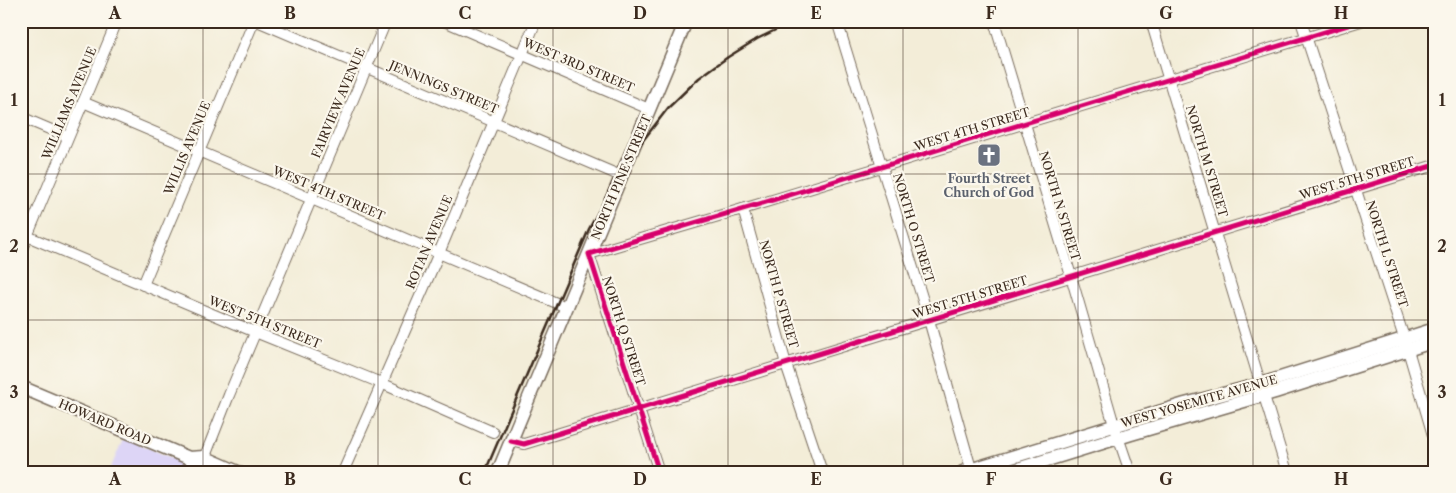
<svg xmlns="http://www.w3.org/2000/svg" width="1456" height="493" font-family="'Libre Caslon Text',serif">
<style>
.built{fill:#ddd5f6}
.lines{fill:none;stroke-linecap:round;stroke-linejoin:round}
.minor-casing{stroke:#7b6e5f;stroke-width:12}
.major-casing{stroke:#7b6e5f;stroke-width:15}
.minor{stroke:#fff;stroke-width:10}
.major{stroke:#fff;stroke-width:12}
.rail{stroke:#3b2a1e;stroke-width:2.5}
.cycleway-casing{stroke:#fbf7ec;stroke-width:8}
.cycleway{stroke:#d6006c;stroke-width:5}
.grid{fill:none;stroke:#3b2a1e;stroke-width:1;stroke-opacity:0.55}
.labels{text-anchor:middle;dominant-baseline:central;stroke-width:4.5;stroke-linejoin:round;paint-order:stroke}
.street-label{font-size:12px;fill:#3b2a1e;stroke:#fbf7ec}
.worship-label{font-size:12px;font-weight:bold;fill:#5b616d;stroke:#fbf7ec}
.neatline{fill:none;stroke:#3b2a1e;stroke-width:2}
.grid-label{font-size:16px;text-anchor:middle;font-weight:bold;fill:#3b2a1e}
</style>
<rect width="100%" height="100%" fill="#fbf7ec"/>
<filter id="ink" filterUnits="userSpaceOnUse"><feTurbulence type="fractalNoise" baseFrequency=".02" numOctaves="2"/><feDisplacementMap in="SourceGraphic" scale="10" xChannelSelector="R" yChannelSelector="G"/><feConvolveMatrix kernelMatrix="1 2 1 2 8 2 1 2 1" color-interpolation-filters="sRGB"/></filter>
<filter id="wash" filterUnits="userSpaceOnUse"><feTurbulence type="fractalNoise" baseFrequency=".0096" numOctaves="4" result="noise"/><feDisplacementMap in="SourceGraphic" scale="20" xChannelSelector="R" yChannelSelector="G"/><feGaussianBlur stdDeviation="1.12" result="paint"/><feColorMatrix in="noise" values="0 0 0 0 0 0 0 0 0 0 0 0 0 0 0 0 0 1.4 0 .05"/><feComposite in="paint" operator="in"/></filter>
<g filter="url(#wash)">
<rect width="100%" height="100%" fill="#f3edd8"/>
<path class="built" d="M124,437L203,472H109Z"/>
</g>
<g filter="url(#ink)">
<g class="lines">
<g class="minor-casing">
<g id="minor">
<path d="M257,21L621,176"/>
<path d="M444,21L649,109"/>
<path d="M837,21L929,320L972,472"/>
<path d="M994,21L1071,276L1114,425L1130,472"/>
<path d="M1151,21L1287,472"/>
<path d="M1301,21L1408,350L1435,442"/>
<path d="M83,102L566,307"/>
<path d="M21,117L68,137"/>
<path d="M743,209L786,364L822,472"/>
<path d="M27,236L255,332L381,383L493,432"/>
<path d="M21,251L117,21"/>
<path d="M143,285L254,21"/>
<path d="M511,441L524,444L1435,165"/>
<path d="M202,464L229,395L386,21"/>
<path d="M343,472L439,253L536,21"/>
<path d="M659,472L589,254L756,205L1361,21"/>
</g>
</g>
<g class="major-casing">
<g id="major">
<path d="M21,387L189,458L200,468L209,472"/>
<path d="M189,458L204,457L238,472"/>
<path d="M498,472L686,21"/>
<path d="M963,472L1185,404L1261,384L1435,329"/>
<path d="M1008,472L1131,434L1275,392L1435,341"/>
</g>
</g>
<use href="#minor" class="minor"/>
<use href="#major" class="major"/>
<path class="rail" d="M485,472L589,229L618,174L628,160L668,108L699,78L728,57L757,39L794,21"/>
<g class="cycleway-casing">
<g id="cycleway">
<path d="M511,441L524,444L1435,165"/>
<path d="M659,472L589,254L756,205L1361,21"/>
</g>
</g>
<use href="#cycleway" class="cycleway"/>
</g>
</g>
<path class="grid" d="M203,21V472M378,21V472M553,21V472M728,21V472M903,21V472M1078,21V472M1253,21V472M21,174H1435M21,320H1435"/>
<defs>
<g id="church-square" transform="scale(1.25)"><rect x="-9" y="-9" width="18" height="18" rx="4" fill="#6b7280" stroke="#fbf7ec"/><path d="M-1.2-6h2.4v3.5h3.3v2.4h-3.3V6h-2.4V-.1h-3.3v-2.4h3.3Z" fill="#fff"/></g>
</defs>
<g fill-rule="evenodd">
<use href="#church-square" x="989" y="155"/>
</g>
<g class="labels">
<g class="street-label">
<text transform="translate(579 65) rotate(23)">WEST 3RD STREET</text>
<text transform="translate(444 87) rotate(23)">JENNINGS STREET</text>
<text transform="translate(69 103) rotate(-67)">WILLIAMS AVENUE</text>
<text transform="translate(338 103) rotate(-67)">FAIRVIEW AVENUE</text>
<text transform="translate(972 129) rotate(-17)">WEST 4TH STREET</text>
<text transform="translate(187 148) rotate(-67)">WILLIS AVENUE</text>
<text transform="translate(1207 161) rotate(73)">NORTH M STREET</text>
<text transform="translate(621 177) rotate(-67)">NORTH PINE STREET</text>
<text transform="translate(1357 178) rotate(-17)">WEST 5TH STREET</text>
<text transform="translate(329 193) rotate(23)">WEST 4TH STREET</text>
<text transform="translate(1060 206) rotate(73)">NORTH N STREET</text>
<text transform="translate(914 228) rotate(73)">NORTH O STREET</text>
<text transform="translate(429 242) rotate(-67)">ROTAN AVENUE</text>
<text transform="translate(1387 254) rotate(72)">NORTH L STREET</text>
<text transform="translate(779 294) rotate(74)">NORTH P STREET</text>
<text transform="translate(970 297) rotate(-17)">WEST 5TH STREET</text>
<text transform="translate(265 322) rotate(22)">WEST 5TH STREET</text>
<text transform="translate(624 331) rotate(72)">NORTH Q STREET</text>
<text transform="translate(1199 401) rotate(-16)">WEST YOSEMITE AVENUE</text>
<text transform="translate(105 422) rotate(23)">HOWARD ROAD</text>
</g>
<g class="worship-label">
<text x="989" y="178">Fourth Street<tspan x="989" dy="14">Church of God</tspan></text>
</g>
</g>
<rect width="1456" height="493" fill="none" stroke="#fbf7ec" stroke-width="55"/>
<rect x="28" y="28" width="1400" height="438" class="neatline"/>
<g class="grid-label">
<text x="115" y="19">A</text>
<text x="290" y="19">B</text>
<text x="465" y="19">C</text>
<text x="640" y="19">D</text>
<text x="816" y="19">E</text>
<text x="991" y="19">F</text>
<text x="1166" y="19">G</text>
<text x="1341" y="19">H</text>
<text x="14" y="106">1</text>
<text x="1442" y="106">1</text>
<text x="14" y="252">2</text>
<text x="1442" y="252">2</text>
<text x="14" y="398">3</text>
<text x="1442" y="398">3</text>
<text x="115" y="485">A</text>
<text x="290" y="485">B</text>
<text x="465" y="485">C</text>
<text x="640" y="485">D</text>
<text x="816" y="485">E</text>
<text x="991" y="485">F</text>
<text x="1166" y="485">G</text>
<text x="1341" y="485">H</text>
</g>
</svg>
